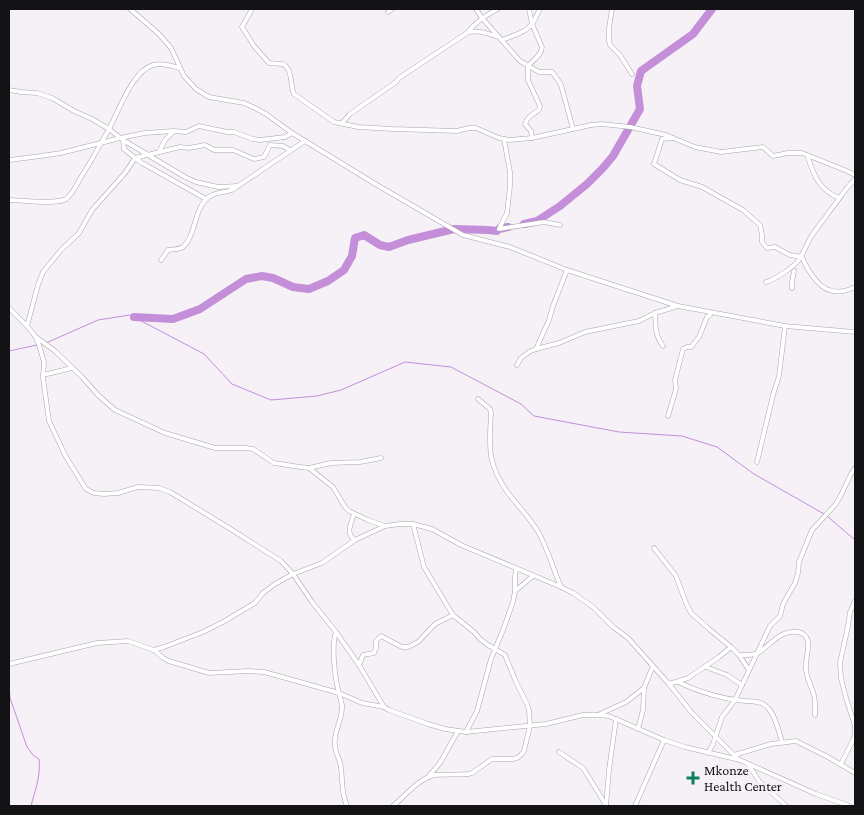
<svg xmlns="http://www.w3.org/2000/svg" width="864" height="815" font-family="'Crimson Pro',serif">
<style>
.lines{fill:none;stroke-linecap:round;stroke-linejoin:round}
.stream{stroke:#c48ed9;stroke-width:1}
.river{stroke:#c48ed9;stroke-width:8}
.street-casing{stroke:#a9a5ab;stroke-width:5}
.street{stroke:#fff;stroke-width:4}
.poi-dot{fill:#09805e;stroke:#f5f1f7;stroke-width:2}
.labels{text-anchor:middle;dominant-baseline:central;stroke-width:5;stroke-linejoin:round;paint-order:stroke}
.poi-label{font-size:14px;fill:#131214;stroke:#f5f1f7;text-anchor:start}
</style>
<rect width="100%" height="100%" fill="#f5f1f7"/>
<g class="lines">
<g class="stream">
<path d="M46,343L98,320L130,315L204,354L232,384L271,400L317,396L341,390L405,362L451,367L521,404L534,416L619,432L682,436L717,447L754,474L824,514"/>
<path d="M9,351L37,345"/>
<path d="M827,516L855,540"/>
<path d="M9,683L10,698L27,747L33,755L39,759C41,776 35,790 31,806"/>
</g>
<g class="river">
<path d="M524,224L537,221L560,206L587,184L603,168L613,156L640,109L637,86L641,71L693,34L712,9"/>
<path d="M134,317L173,319L200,309L246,279L262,276L273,278L293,287L309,289L328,281L344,270L352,256L355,238L364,235L380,245L389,247L408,240L454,229L488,230L497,231L499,229L508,227"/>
</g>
<g class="street-casing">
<g id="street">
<path d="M130,9L159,34L171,48L184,76L196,89L209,97L244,103L255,108L266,114L292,133L377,185L463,235L510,247L567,270L678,306L785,326L855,332"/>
<path d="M252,9L242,27L254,46L269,63C273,64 278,63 282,64C293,67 290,86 294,94L334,122L358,127L393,129L457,131L469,128H476L499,138L509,140L532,138L591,125L602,124L630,127L666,135L695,147L721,152L763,147L773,156L788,153H802L847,171L855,175"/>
<path d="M476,9L482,18L520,61L539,72H552C555,76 559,81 561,85C565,100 569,114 573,129"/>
<path d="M529,9L532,24L542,47C542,55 533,60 528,66V80L540,106L539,110C533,114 527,117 525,124L531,131L532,138"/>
<path d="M612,9L609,28V41L610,45L620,55L632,74"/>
<path d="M388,12L392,9"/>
<path d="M468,32C476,21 486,15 498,9"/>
<path d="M502,40C512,36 525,33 532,24C535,20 537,14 540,9"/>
<path d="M9,90L21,92L37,93L52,98L74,111L92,119L109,129L123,140L185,177L196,182L218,187L238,186"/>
<path d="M342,123L350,114L396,82L399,78L467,33C477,29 488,34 499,37"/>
<path d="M673,138L662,139L654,164L680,180L702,187L743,210L760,225L762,235V242L767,248L775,247L790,255L802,257C812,280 827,301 855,287"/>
<path d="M504,139L510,172V186L507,213L499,229L544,222L560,225"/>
<path d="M123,140L124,149L135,158L142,163L206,199"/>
<path d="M159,152L165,140L173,132"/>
<path d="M807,155C814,175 818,189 839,198"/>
<path d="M9,160L41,156L61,153L120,138L145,133L174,131L186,132L199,126L227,132H234L253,139L260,140L285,137L292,133"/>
<path d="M9,200C21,200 56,205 66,199C73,194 77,184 81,177C91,162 99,146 108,131C118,113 132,71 153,65C162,63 170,65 179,68"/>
<path d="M161,260L168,250C173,249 178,250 183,247C196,236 194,207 209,197C215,192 224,193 232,190L305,141"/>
<path d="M766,282C775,280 793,267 798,261C804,253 807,242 813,234C818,226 824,220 829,212C838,201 845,189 855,179"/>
<path d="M792,288V282L794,271"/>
<path d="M9,308L27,326L35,336L39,345L44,362L43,378L49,421L66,457L86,489L94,493L104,494L118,493L138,487L159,488L170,492L229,528L281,561L293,574L312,602L336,632L359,665L384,707L389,710L428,724L445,729L466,732L546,724L583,715H599L608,716L616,719L664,740L685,747L740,760L816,794L850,806"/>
<path d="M655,313C656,326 654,334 663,346"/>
<path d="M27,326L38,285L43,272L61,250L79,233L92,210L125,173L135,158L180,147L189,148L205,145L214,150H233L254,159L264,157L270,145L283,146L290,150"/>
<path d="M36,337L55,351L82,377L99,396L115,410L165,433L215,448H246L253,449L274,463L300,467L309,468L331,463L360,462L381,458"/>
<path d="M536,349L549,320L553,306L567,270"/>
<path d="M517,365L521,358L529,352L536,349L559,343L585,332L639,321L655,313L678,306"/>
<path d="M43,375L72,368"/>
<path d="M478,399L490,409L491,413C489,447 487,464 508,493C518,506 529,517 537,530C547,546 553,569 561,587"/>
<path d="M668,416L676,389L675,380L683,349L687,347H691L699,337L707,317L710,315"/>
<path d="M757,462L773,395L779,376L785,326"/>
<path d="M309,468L333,487L345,507L349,511L368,520L385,526"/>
<path d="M354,514C351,524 345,533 355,540"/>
<path d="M654,548L676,576L686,603L691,613L709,629L731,647L739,655L749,670"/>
<path d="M515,591L533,576"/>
<path d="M336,632C331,646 335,679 339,693C340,697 341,701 342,705C343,717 336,727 335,739C333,753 340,756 341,768C343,783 341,793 347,806"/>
<path d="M154,650L163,658L169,661L209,673L248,671L264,672L275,675L339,693L362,703L384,707"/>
<path d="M739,655C745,655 751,656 758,653C771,645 780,629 798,632C804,633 807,637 808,642C809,651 805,661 806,670C807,678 810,684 813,692C816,699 815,707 815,715"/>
<path d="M9,664L97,643L128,641L154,650L164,647L203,632L223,622L255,603L263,593L275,584L293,574L322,563L355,540L385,526L400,524H413L432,529L461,545L561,587L573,593L593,607L613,627L628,638L669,684L692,713L738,759"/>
<path d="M359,665L363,655L374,653L376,648V641L381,636L402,647H408L418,642L435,624L453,615"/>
<path d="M706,667L727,675L742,685"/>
<path d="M678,682C699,692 721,699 745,701C752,701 762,701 767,707C775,714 779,732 782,742"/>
<path d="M669,684L688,678L719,657L731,647"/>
<path d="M600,714L626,702L644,688L653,666"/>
<path d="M638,729L643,710L644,688"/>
<path d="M466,732L477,711L491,659L503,630L513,602L515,591V578L516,568"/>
<path d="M559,752L583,768L606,805"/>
<path d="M708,753L713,744L722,717L735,700L770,626L780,616L783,604L795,583L798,573L799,562L812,530L836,504L841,495L851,474L855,468"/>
<path d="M734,755L771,744L796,741L828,757L855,773"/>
<path d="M748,764L759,781L782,802L786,806"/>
<path d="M841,764L854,738L855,733V726L846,698L841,678L840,663L848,626L850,612L855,601"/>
<path d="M428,777L440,763L458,731"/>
<path d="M393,806C405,796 419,778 435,775C446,774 457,775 468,774L472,773L492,759H513L517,758L521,755L524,751L530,726L529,710L527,704L516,682L505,655L488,645L480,639L474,632L453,615L448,607L424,567L413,524"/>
<path d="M606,806L609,770L616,719"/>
<path d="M635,806L664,740"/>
</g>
</g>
<use href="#street" class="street"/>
</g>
<path class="poi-dot" d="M690.5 770.5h5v5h5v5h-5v5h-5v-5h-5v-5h5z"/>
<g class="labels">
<g class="poi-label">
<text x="704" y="770">Mkonze<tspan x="704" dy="16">Health Center</tspan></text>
</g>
</g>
<rect width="864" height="815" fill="none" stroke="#131214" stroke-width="20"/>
</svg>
